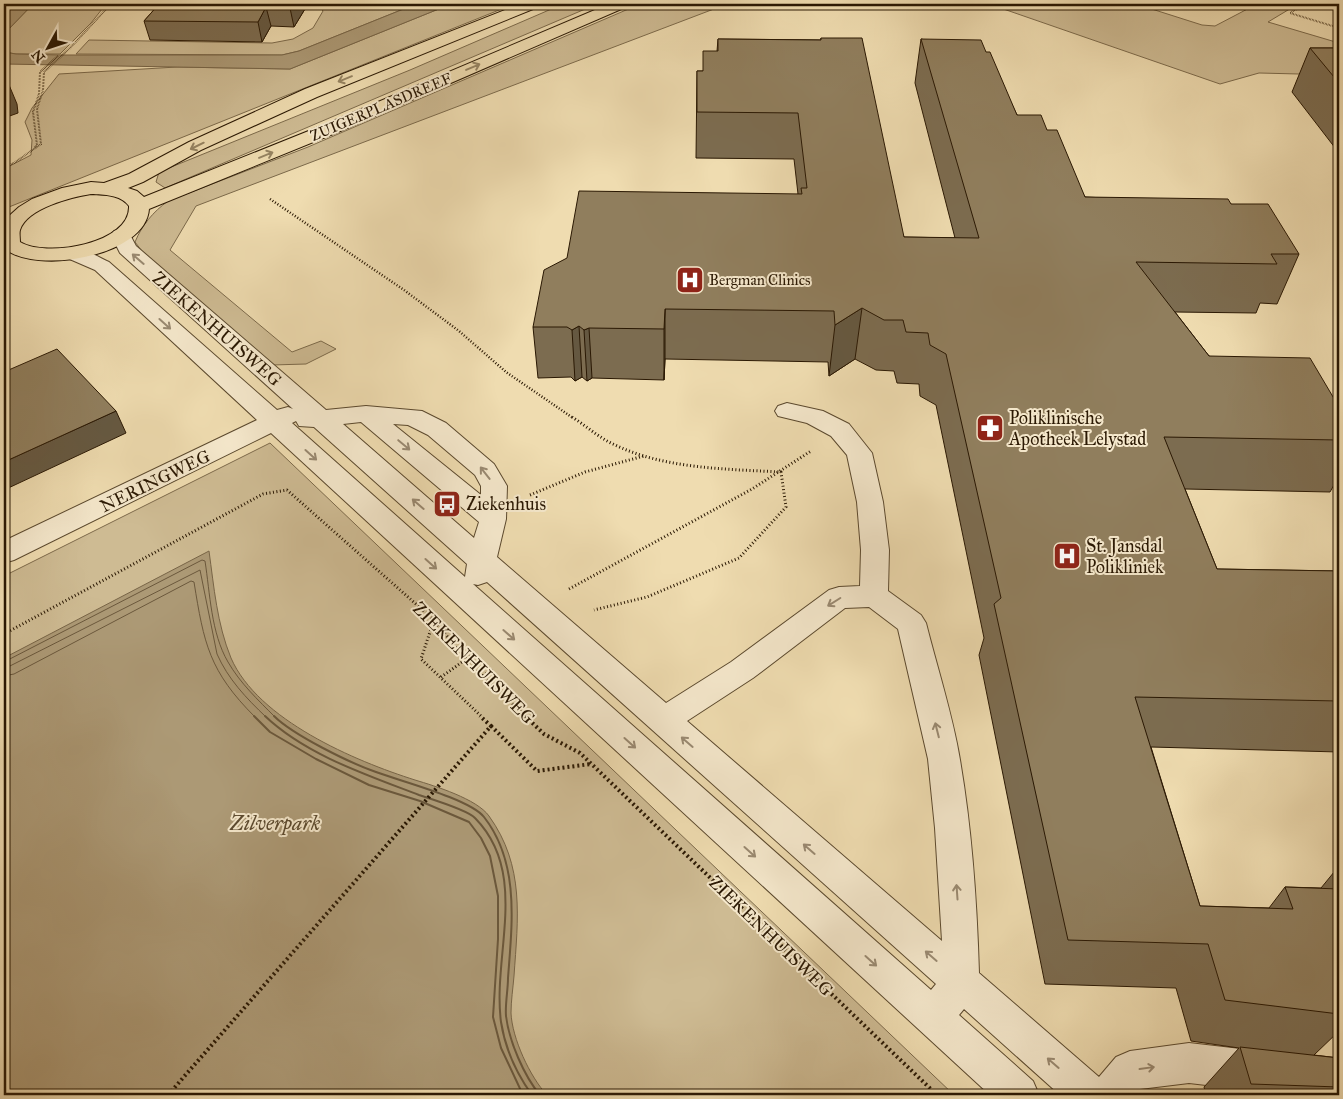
<svg xmlns="http://www.w3.org/2000/svg" width="1343" height="1099" font-family="'IM FELL Great Primer',serif">
<style>
.green{fill:#cebb93;stroke:#7c6a4b}
.water{fill:#ac9975;stroke:#786547}
.lines{fill:none;stroke-linecap:round;stroke-linejoin:round}
.shore-far1{stroke:#6b583c;stroke-width:1}
.shore{stroke:#6b583c;stroke-width:2}
.minor-casing{stroke:#5b492e;stroke-width:2}
.major-casing{stroke:#2a1803;stroke-width:2}
.path-far3{stroke:#2a1803;stroke-width:2;stroke-dasharray:0.5 1;stroke-linecap:butt}
.path-far2{stroke:#2a1803;stroke-width:2.5;stroke-dasharray:1 2;stroke-linecap:butt}
.path-far1{stroke:#2a1803;stroke-width:3;stroke-dasharray:1 2.5;stroke-linecap:butt}
.path{stroke:#2a1803;stroke-width:4;stroke-dasharray:2 3;stroke-linecap:butt}
.minor{fill:#f5e8cc;fill-rule:evenodd}
.major{fill:#efdcb0;fill-rule:evenodd}
.wall{fill:#7c6c50;stroke:#2a1803}
.shaded-wall{fill:#655841;stroke:#2a1803}
.building{fill:#907e5d;stroke:#2a1803}
.oneway{stroke:#968462}
.oneway2{stroke:#9a8a72}
.labels{text-anchor:middle;dominant-baseline:central;stroke-width:4;stroke-linejoin:round;paint-order:stroke}
.far-street-label{font-size:15px;fill:#2a1803;stroke:#f5e8cc}
.far-poi-label{font-size:15px;fill:#2a1803;stroke:#f5e8cc;text-anchor:start}
.street-label{font-size:18px;fill:#2a1803;stroke:#f5e8cc}
.poi-label{font-size:18px;fill:#2a1803;stroke:#f5e8cc;text-anchor:start}
.near-park-label{font-size:21px;font-style:italic;fill:#5b492e;stroke:#f5e8cc}
</style>
<rect width="100%" height="100%" fill="#efdcb0"/>
<filter id="stains"><feTurbulence type="fractalNoise" baseFrequency=".004" numOctaves="4"/><feColorMatrix values="0 0 0 0 .2 0 0 0 0 .09 0 0 0 0 .02 0 0 0 .5 -.17"/></filter>
<radialGradient id="worn" r=".72"><stop offset=".6" stop-color="#630" stop-opacity="0"/><stop offset="1" stop-color="#630" stop-opacity=".3"/></radialGradient>
<g class="green">
<path d="M33,4H106L91,23L60,54H16L4,52V34Z"/>
<path d="M336,4H416L299,51L282,55L76,54L89,40L272,43L293,39L313,28L323,11L321,8Z"/>
<path d="M451,4H514L4,209V169L31,155L32,140L25,122L32,108L59,74L177,67L290,69Z"/>
<path d="M563,4H597L165,188L156,182L159,172L410,70Z"/>
<path d="M640,4H727L196,206L170,250L292,352L321,341L336,349L306,364L272,365L148,259L135,242C142,225 153,212 168,201L308,147Z"/>
<path d="M989,4H1136L1202,25L1215,26L1257,4H1298L1268,22L1339,43V75L1259,73L1220,84Z"/>
<path d="M270,443L954,1095H4V576Z"/>
</g>
<g class="water">
<path d="M7,4H33L4,34V7Z"/>
<path d="M416,4H451L290,69L4,64V52L16,54L60,55H282L299,51Z"/>
<path d="M209,551C214,587 217,624 231,658C258,720 355,761 415,780C435,786 477,799 489,816C525,866 518,918 514,976C513,988 511,1001 511,1013C512,1038 530,1077 547,1095H11L4,1082V658Z"/>
</g>
<g class="lines">
<g class="shore-far1">
<path d="M4,662L202,560L205,561C210,593 211,633 228,662C240,683 258,700 275,717"/>
<path d="M4,669L200,570L217,654C228,679 246,698 266,717"/>
<path d="M4,676L14,674L191,581L194,582C204,644 209,671 255,717"/>
</g>
<g class="shore">
<path d="M254,716L270,732L316,759L369,785L420,801L469,822L481,838L490,856L498,896V939L493,1017L501,1048L523,1095"/>
<path d="M265,716C306,755 367,775 419,795C431,799 468,810 475,818C530,874 492,955 501,1022C505,1048 517,1074 532,1095"/>
<path d="M274,716C293,735 350,763 376,772C400,781 470,799 484,817C520,863 512,924 508,978C508,990 505,1004 506,1016C509,1041 524,1076 540,1095"/>
</g>
<g class="minor-casing">
<path id="minor" d="M121,229L128,231L136,246L326,410L366,406L422,411L446,423L494,464L507,486L506,519L497,557L666,703L731,662L829,590L839,587L860,586L861,550L857,502L847,455L831,436L807,423L778,416L775,411L778,406L787,403L823,411L849,424L872,453L883,502L889,550L888,591L921,615L926,623C937,667 953,716 960,760C972,830 977,903 979,973L1099,1077L1116,1057L1130,1051L1189,1043L1258,1051L1272,1057L1278,1071L1272,1085L1258,1091L1189,1083L1140,1089L1135,1095H1060L964,1009L959,1015L1033,1081L1039,1095H990L271,433L14,560L4,563V541L257,420L95,270L65,257L62,253L65,249C80,245 96,256 109,262L277,410L288,407L293,409L120,253L111,235L114,231ZM296,421L299,426L314,427L467,564L465,577L292,423ZM361,422L479,522L474,538L343,424ZM393,424L408,425L428,435L475,475L481,486V495ZM487,582L936,984L931,990L473,584L478,585ZM869,607L898,629L928,759L935,828L942,941L687,721L753,678L845,608Z"/>
</g>
<g class="major-casing">
<path id="major" d="M520,4H541L538,7L317,97L201,150L143,182L128,188L137,191L144,197L326,124L609,4H629L626,7L338,132L149,209C146,257 34,275 4,248V223L9,216L19,207L32,199L62,188L91,182L104,183L129,174L189,142L305,89ZM91,194C104,195 120,194 129,206C131,244 46,258 20,242C20,238 19,233 20,230C27,208 72,197 91,194Z"/>
</g>
<g class="path-far3">
<path d="M1305,4L1290,13L1339,28"/>
<path d="M35,147L37,145L33,112L39,94L40,72L58,56"/>
<path d="M4,167L14,163L41,144L37,109L43,90L44,72L70,48L111,4"/>
</g>
<path class="path-far2" d="M270,199L404,290L459,331L506,372L573,418"/>
<g class="path-far1">
<path d="M572,417C585,425 598,437 613,444C664,469 725,469 781,472L786,507L739,558L647,597L594,610"/>
<path d="M530,495L585,472L644,456"/>
<path d="M569,589L752,489L811,451"/>
<path d="M434,620L421,659L482,717"/>
<path d="M4,634L263,494L287,490L434,620L466,660L526,717"/>
<path d="M483,676L493,669"/>
<path d="M441,677L475,653"/>
</g>
<g class="path">
<path d="M525,716L544,734L580,753L937,1095"/>
<path d="M491,726L537,771L591,764"/>
<path d="M168,1095L491,726L480,716"/>
</g>
<use href="#minor" class="minor"/>
<use href="#major" class="major"/>
</g>
<g class="wall">
<path d="M159,4H308L294,27L271,26L262,42L150,40L144,21Z"/>
<path d="M821,38L904,237L955,238L915,83L921,39L986,52L1017,115L1047,130L1085,197L1231,204L1299,254L1277,304L1260,303L1256,313L1175,312L1209,356L1339,407V476L1330,492L1185,489L1217,569L1339,571V752L1151,747L1200,906L1269,908L1285,887L1321,888L1339,866V1031L1314,1055L1339,1058V1095H1206L1204,1087L1239,1048L1191,1041L1176,988L1045,984L979,655L984,638L936,405L920,396L919,384L897,383L894,371L876,370L855,359L829,376L828,362L665,359L664,380L592,378L587,381L582,377L575,381L571,377L538,378L533,327L798,194L794,159L696,158L697,71H703L717,51L718,39L821,40Z"/>
<path d="M1310,48H1339V153L1292,92Z"/>
</g>
<g class="shaded-wall">
<path d="M292,4H308L294,27L290,8Z"/>
<path d="M266,7L271,26L262,42L258,22Z"/>
<path d="M4,73L17,104L18,113L4,118Z"/>
<path d="M862,308L855,359L829,376L835,325Z"/>
<path d="M665,309V359L664,380V329Z"/>
<path d="M579,326L582,377L575,381L572,330Z"/>
<path d="M589,328L592,378L587,381L584,330Z"/>
<path d="M116,411L126,433L4,490V462Z"/>
</g>
<g class="building">
<path d="M159,4H292L290,8L266,7L258,22L144,21Z"/>
<path d="M821,38H862L904,237L979,238L921,39L981,40L986,52H990L1017,115H1041L1047,130H1057L1085,197L1228,199L1231,204H1268L1299,254H1271L1277,264L1136,262L1209,356L1310,358L1339,407V440L1164,437L1217,569L1339,571V701L1135,697L1200,906L1293,909L1285,887L1339,889V970H1337L1339,977V1014L1225,1000L1208,944L1068,940L994,604L1001,598L946,354L930,345L928,333L906,332L903,320H884L862,308L835,325L834,311L665,309L664,329L589,328L584,330L579,326L572,330L567,327H533L544,270L567,258L579,191L802,194L801,188H807L798,113L697,112V71H703V51H718V39L821,40Z"/>
<path d="M1310,48H1339V83Z"/>
<path d="M57,349L116,411L4,462V372Z"/>
<path d="M1240,1047L1339,1058V1087L1251,1084Z"/>
</g>
<defs><path id="oneway-shaft" d="M-6 0H5M1.5-3L5.5 0L1.5 3" fill="none" stroke-width="1.6" stroke-linecap="round" stroke-linejoin="round" transform="scale(1.25)"/></defs>
<g class="oneway">
<use href="#oneway-shaft" transform="translate(473 67) rotate(-23)"/>
<use href="#oneway-shaft" transform="translate(345 79) rotate(158)"/>
<use href="#oneway-shaft" transform="translate(197 146) rotate(154)"/>
<use href="#oneway-shaft" transform="translate(266 155) rotate(-22)"/>
</g>
<g class="oneway2">
<use href="#oneway-shaft" transform="translate(138 259) rotate(-139)"/>
<use href="#oneway-shaft" transform="translate(165 324) rotate(42)"/>
<use href="#oneway-shaft" transform="translate(404 445) rotate(40)"/>
<use href="#oneway-shaft" transform="translate(311 455) rotate(42)"/>
<use href="#oneway-shaft" transform="translate(485 473) rotate(-128)"/>
<use href="#oneway-shaft" transform="translate(418 504) rotate(-139)"/>
<use href="#oneway-shaft" transform="translate(431 564) rotate(42)"/>
<use href="#oneway-shaft" transform="translate(834 602) rotate(148)"/>
<use href="#oneway-shaft" transform="translate(509 635) rotate(41)"/>
<use href="#oneway-shaft" transform="translate(937 730) rotate(-104)"/>
<use href="#oneway-shaft" transform="translate(687 742) rotate(-139)"/>
<use href="#oneway-shaft" transform="translate(630 743) rotate(42)"/>
<use href="#oneway-shaft" transform="translate(809 849) rotate(-139)"/>
<use href="#oneway-shaft" transform="translate(750 852) rotate(42)"/>
<use href="#oneway-shaft" transform="translate(957 892) rotate(-94)"/>
<use href="#oneway-shaft" transform="translate(931 956) rotate(-139)"/>
<use href="#oneway-shaft" transform="translate(871 961) rotate(42)"/>
<use href="#oneway-shaft" transform="translate(1053 1063) rotate(-139)"/>
<use href="#oneway-shaft" transform="translate(1147 1068) rotate(-8)"/>
</g>
<defs>
<g id="hospital-square" transform="scale(1.4375)"><rect x="-9" y="-9" width="18" height="18" rx="4" fill="#8f2418" stroke="#f5e8cc"/><path d="M-5-5h3v3.5h4V-5h3V5h-3V1.5h-4V5h-3Z" fill="#fff"/></g>
<g id="pharmacy-square" transform="scale(1.4375)"><rect x="-9" y="-9" width="18" height="18" rx="4" fill="#8f2418" stroke="#f5e8cc"/><path d="M-2-6h4v4h4v4h-4v4h-4v-4h-4v-4h4Z" fill="#fff"/></g>
<g id="bus-square" transform="scale(1.4375)"><rect x="-9" y="-9" width="18" height="18" rx="4" fill="#8f2418" stroke="#f5e8cc"/><path d="M-5-6H5V4H4V6H2V4H-2V6H-4V4H-5ZM-3.5-4V0h7V-4ZM-3.5 1.2v1.5H-2V1.2ZM2 1.2v1.5H3.5V1.2Z" fill="#fff"/></g>
</defs>
<g fill-rule="evenodd">
<use href="#hospital-square" x="690" y="280"/>
<use href="#pharmacy-square" x="990" y="428"/>
<use href="#bus-square" x="447" y="504"/>
<use href="#hospital-square" x="1067" y="556"/>
</g>
<g class="labels">
<g class="far-street-label">
<text transform="translate(381 107) rotate(-23)">ZUIGERPLASDREEF</text>
</g>
<g class="far-poi-label">
<text x="709" y="280">Bergman Clinics</text>
</g>
<g class="street-label">
<text transform="translate(217 329) rotate(41)">ZIEKENHUISWEG</text>
<text transform="translate(155 481) rotate(-26)">NERINGWEG</text>
<text transform="translate(474 663) rotate(45)">ZIEKENHUISWEG</text>
<text transform="translate(771 936) rotate(44)">ZIEKENHUISWEG</text>
</g>
<g class="poi-label">
<text x="1009" y="418">Poliklinische<tspan x="1009" dy="21">Apotheek Lelystad</tspan></text>
<text x="466" y="504">Ziekenhuis</text>
<text x="1086" y="546">St. Jansdal<tspan x="1086" dy="21">Polikliniek</tspan></text>
</g>
<g class="near-park-label">
<text x="275" y="823">Zilverpark</text>
</g>
</g>
<rect width="1343" height="1099" fill="none" stroke="#efdcb0" stroke-width="20"/>
<rect x="5" y="5" width="1333" height="1089" fill="none" stroke="#2a1803" stroke-width="2.5"/>
<rect x="10" y="10" width="1323" height="1079" fill="none" stroke="#2a1803"/>
<g transform="translate(48 48) rotate(230)" stroke="#f5e8cc" stroke-width="4" paint-order="stroke">
<path d="M0-4L9 19L0 12L-9 19Z" fill="#2a1803"/>
<text y="-8" font-size="14" font-weight="bold" text-anchor="middle" fill="#2a1803">N</text>
</g>
<rect width="100%" height="100%" filter="url(#stains)"/>
<rect width="100%" height="100%" fill="url(#worn)"/>
</svg>
